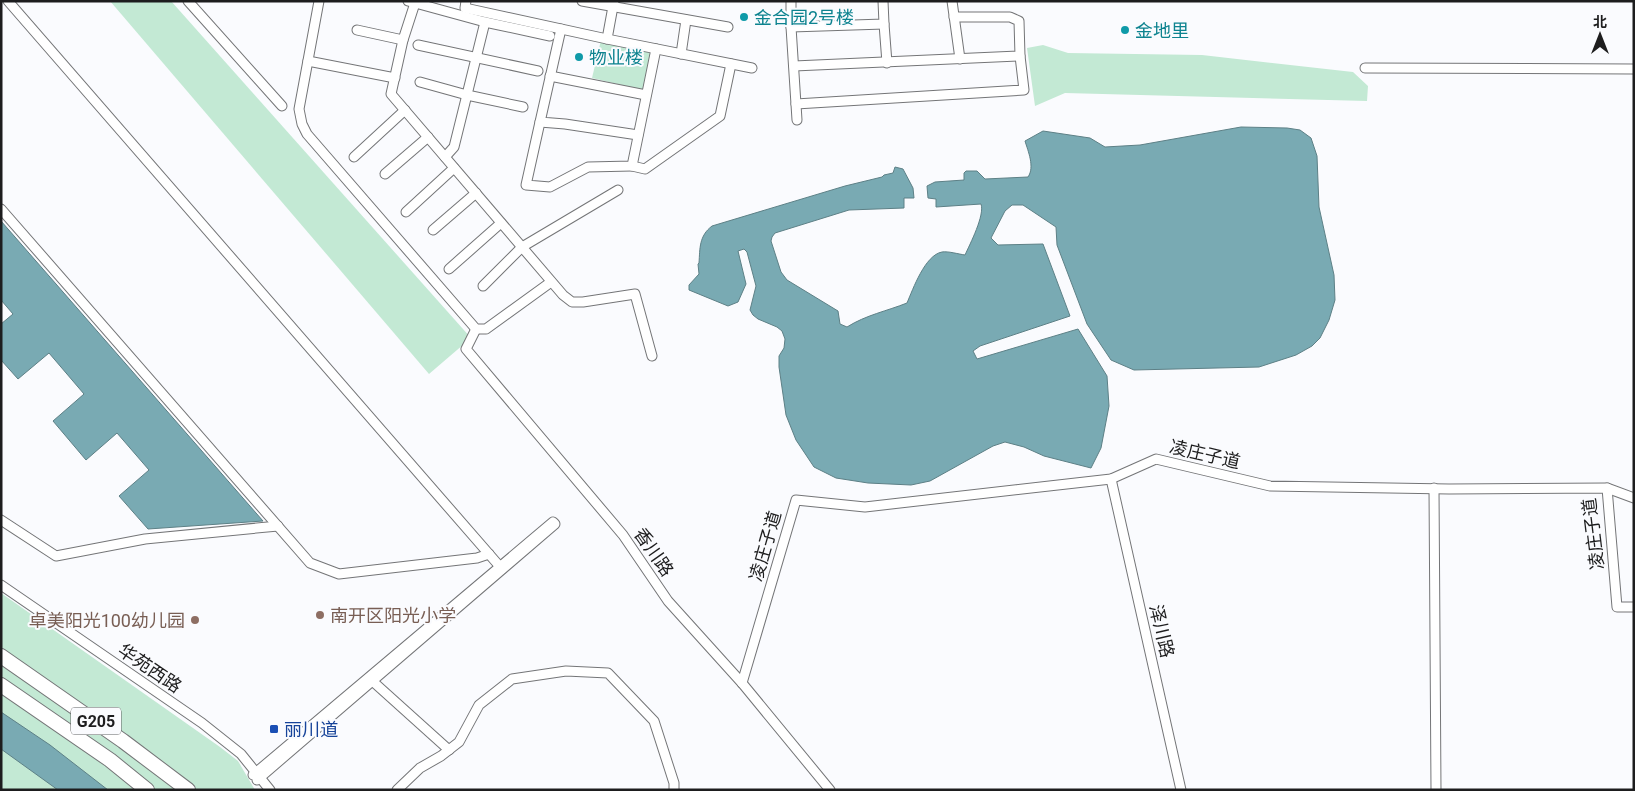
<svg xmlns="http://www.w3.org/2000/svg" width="1635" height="791" font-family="Roboto,'Noto Sans SC',sans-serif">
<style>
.green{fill:#c3e9d4}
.water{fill:#79aab3;stroke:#5d8086}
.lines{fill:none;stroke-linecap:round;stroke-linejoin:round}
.minor-casing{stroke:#747577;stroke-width:11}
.highway-casing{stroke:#747577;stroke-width:16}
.minor{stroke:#fff;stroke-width:9}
.highway{stroke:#fff;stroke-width:14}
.culture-dot{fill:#0f9aa8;stroke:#fafbfe;stroke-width:2}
.education-dot{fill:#8d6e63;stroke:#fafbfe;stroke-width:2}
.transit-dot{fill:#1a4fb4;stroke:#fafbfe;stroke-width:2}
.labels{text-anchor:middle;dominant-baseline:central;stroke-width:4;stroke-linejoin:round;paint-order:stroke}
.shield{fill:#fafbfe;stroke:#5f6061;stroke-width:1}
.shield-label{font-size:16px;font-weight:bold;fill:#1d1d1e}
.culture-label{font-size:18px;fill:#0d838f;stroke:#fafbfe;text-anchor:start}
.street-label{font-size:18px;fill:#1d1d1e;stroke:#fafbfe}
.education-label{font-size:18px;fill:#785e54;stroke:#fafbfe;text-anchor:start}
.transit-label{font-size:18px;fill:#164399;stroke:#fafbfe;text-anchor:start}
</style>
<rect width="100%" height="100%" fill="#fafbfe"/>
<g class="green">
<path d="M110,1H171L471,338L429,374Z"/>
<path d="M601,40L652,52L643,90L592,78Z"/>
<path d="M1043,45L1068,53L1202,55L1353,72L1368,86L1367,101L1065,93L1035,106L1027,48Z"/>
<path d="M1,593L220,747L238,761L255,790H1Z"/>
</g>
<g class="water">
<path d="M1241,127L1287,128L1300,130L1311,138L1317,156L1319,207L1334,275L1335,300L1329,320L1320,338L1312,346L1296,355L1259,367L1134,370L1111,360L1087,324L1057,245L1056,227L1023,205H1012L1005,211L991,238L998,245L1043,244L1070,316L980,346L973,351L977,359L1078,329L1107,376L1109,406L1101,448L1091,468L1044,456L1024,447L1005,442L993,446L930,481L911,485L868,483L836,478L814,467L796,440L786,415L779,367V356L784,348L785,339L782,331L777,327L758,319L753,315L750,310L756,286L747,252L744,249L738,251L746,284L738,302L728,306L689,290V285L699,274L698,264L699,263C700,248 699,236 712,226L845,186L882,177L884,175L893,173L895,167L903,169L913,188L914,198H904V208L849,210L775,233L772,237L771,241L781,272L787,280L838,311L840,324L847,327C866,315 887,311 907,303C913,289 925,255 942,252C948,251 958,254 965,255C970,244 985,215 981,204L936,207V199L928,198L927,186L935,182L964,180V173L966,171H977L985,179L1028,177C1035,167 1028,151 1025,141L1043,131L1090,138L1105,147L1140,145Z"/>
<path d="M1,221L263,521L148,529L119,496L149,470L117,433L86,460L53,421L84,394L49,353L18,379L1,360V324L13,314L1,300Z"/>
<path d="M1,712L50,745L108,790H58L1,749Z"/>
</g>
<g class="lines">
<g class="minor-casing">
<g id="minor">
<path d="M8,1L502,569"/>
<path d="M188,1L282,106"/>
<path d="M319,1L299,109L302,124L307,134L476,329H486L551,282"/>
<path d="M408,1L485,22L550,36"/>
<path d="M466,1L465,8L607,39L752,68"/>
<path d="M582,1L728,27"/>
<path d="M791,1V27L884,24L883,1"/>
<path d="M952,1L960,59"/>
<path d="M415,3L403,40L391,94L563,295L572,302H583L635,294L652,356"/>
<path d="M884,24L887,63"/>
<path d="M791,27L797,120"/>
<path d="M561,29L540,122L565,124L638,135"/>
<path d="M357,30L403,40"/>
<path d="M607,39L614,1"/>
<path d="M418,45L538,71"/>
<path d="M681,54L686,20"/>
<path d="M308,61L395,78"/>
<path d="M794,66L1020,56L1019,21L1010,17H954"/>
<path d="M1365,68L1634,69"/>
<path d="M550,76L646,95"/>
<path d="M420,82L467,95L523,107"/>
<path d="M796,104L1024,90L1020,56"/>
<path d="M540,122L526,185L550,187L588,167L632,166L656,49"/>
<path d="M354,157L405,110"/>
<path d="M445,157L454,147L485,22"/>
<path d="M632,166L645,169L720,116L731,64"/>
<path d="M385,174L428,137"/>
<path d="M1,209L310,563L339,574L477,558L489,554"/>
<path d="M406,212L454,168"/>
<path d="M433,230L476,193"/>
<path d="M449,269L501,223"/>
<path d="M483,286L522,247L618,190"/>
<path d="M476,329L466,349L623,535L668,601L742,683L830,790"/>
<path d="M1111,479L1181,790"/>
<path d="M1434,488L1436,790"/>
<path d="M1607,488L1634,498"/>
<path d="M1,520L56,556L145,539L278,526"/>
<path d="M1,585L202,723L241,754L270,790"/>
<path d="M369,678L449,750"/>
<path d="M742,683L796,500L865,507L1111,479L1156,459L1270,486L1449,489L1607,488L1617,607H1634"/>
<path d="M253,775L553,522L555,524L257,780"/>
<path d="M397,790L420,768L441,756L459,742L479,705L512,679L566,671L608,673L654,721L674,783V790"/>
</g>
</g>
<g class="highway-casing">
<g id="highway">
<path d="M1,656L123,741L188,790"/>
<path d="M1,685L110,760L147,790"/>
</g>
</g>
<use href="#minor" class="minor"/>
<use href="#highway" class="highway"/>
</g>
<g class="culture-dot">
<circle cx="744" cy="17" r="5"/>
<circle cx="1125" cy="30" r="5"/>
<circle cx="579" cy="57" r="5"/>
</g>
<g class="education-dot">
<circle cx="320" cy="615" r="5"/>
<circle cx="195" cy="620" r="5"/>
</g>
<rect class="transit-dot" x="269" y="724" width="10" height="10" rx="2.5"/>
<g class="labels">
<rect class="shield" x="71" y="707.5" width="50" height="27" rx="4"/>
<g class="shield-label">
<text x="96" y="721">G205</text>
</g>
<g class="culture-label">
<text x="754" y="17">金合园2号楼</text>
<text x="1135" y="30">金地里</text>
<text x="589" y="57">物业楼</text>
</g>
<g class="street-label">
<text transform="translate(1205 454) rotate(13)">凌庄子道</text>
<text transform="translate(1593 534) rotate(-97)">凌庄子道</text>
<text transform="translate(765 546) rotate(-74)">凌庄子道</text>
<text transform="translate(654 552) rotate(55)">香川路</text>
<text transform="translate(1162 631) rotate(77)">泽川路</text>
<text transform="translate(150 668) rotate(34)">华苑西路</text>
</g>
<g class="education-label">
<text x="330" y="615">南开区阳光小学</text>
<text x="185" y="620" text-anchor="end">卓美阳光100幼儿园</text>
</g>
<g class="transit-label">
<text x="284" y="729">丽川道</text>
</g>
</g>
<rect width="1635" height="791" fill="none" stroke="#1d1d1e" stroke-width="5"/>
<g transform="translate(1600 35)" stroke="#fafbfe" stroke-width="4" paint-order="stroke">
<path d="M0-4L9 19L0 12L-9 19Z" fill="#1d1d1e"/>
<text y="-8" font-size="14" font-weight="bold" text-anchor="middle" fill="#1d1d1e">北</text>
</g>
</svg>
